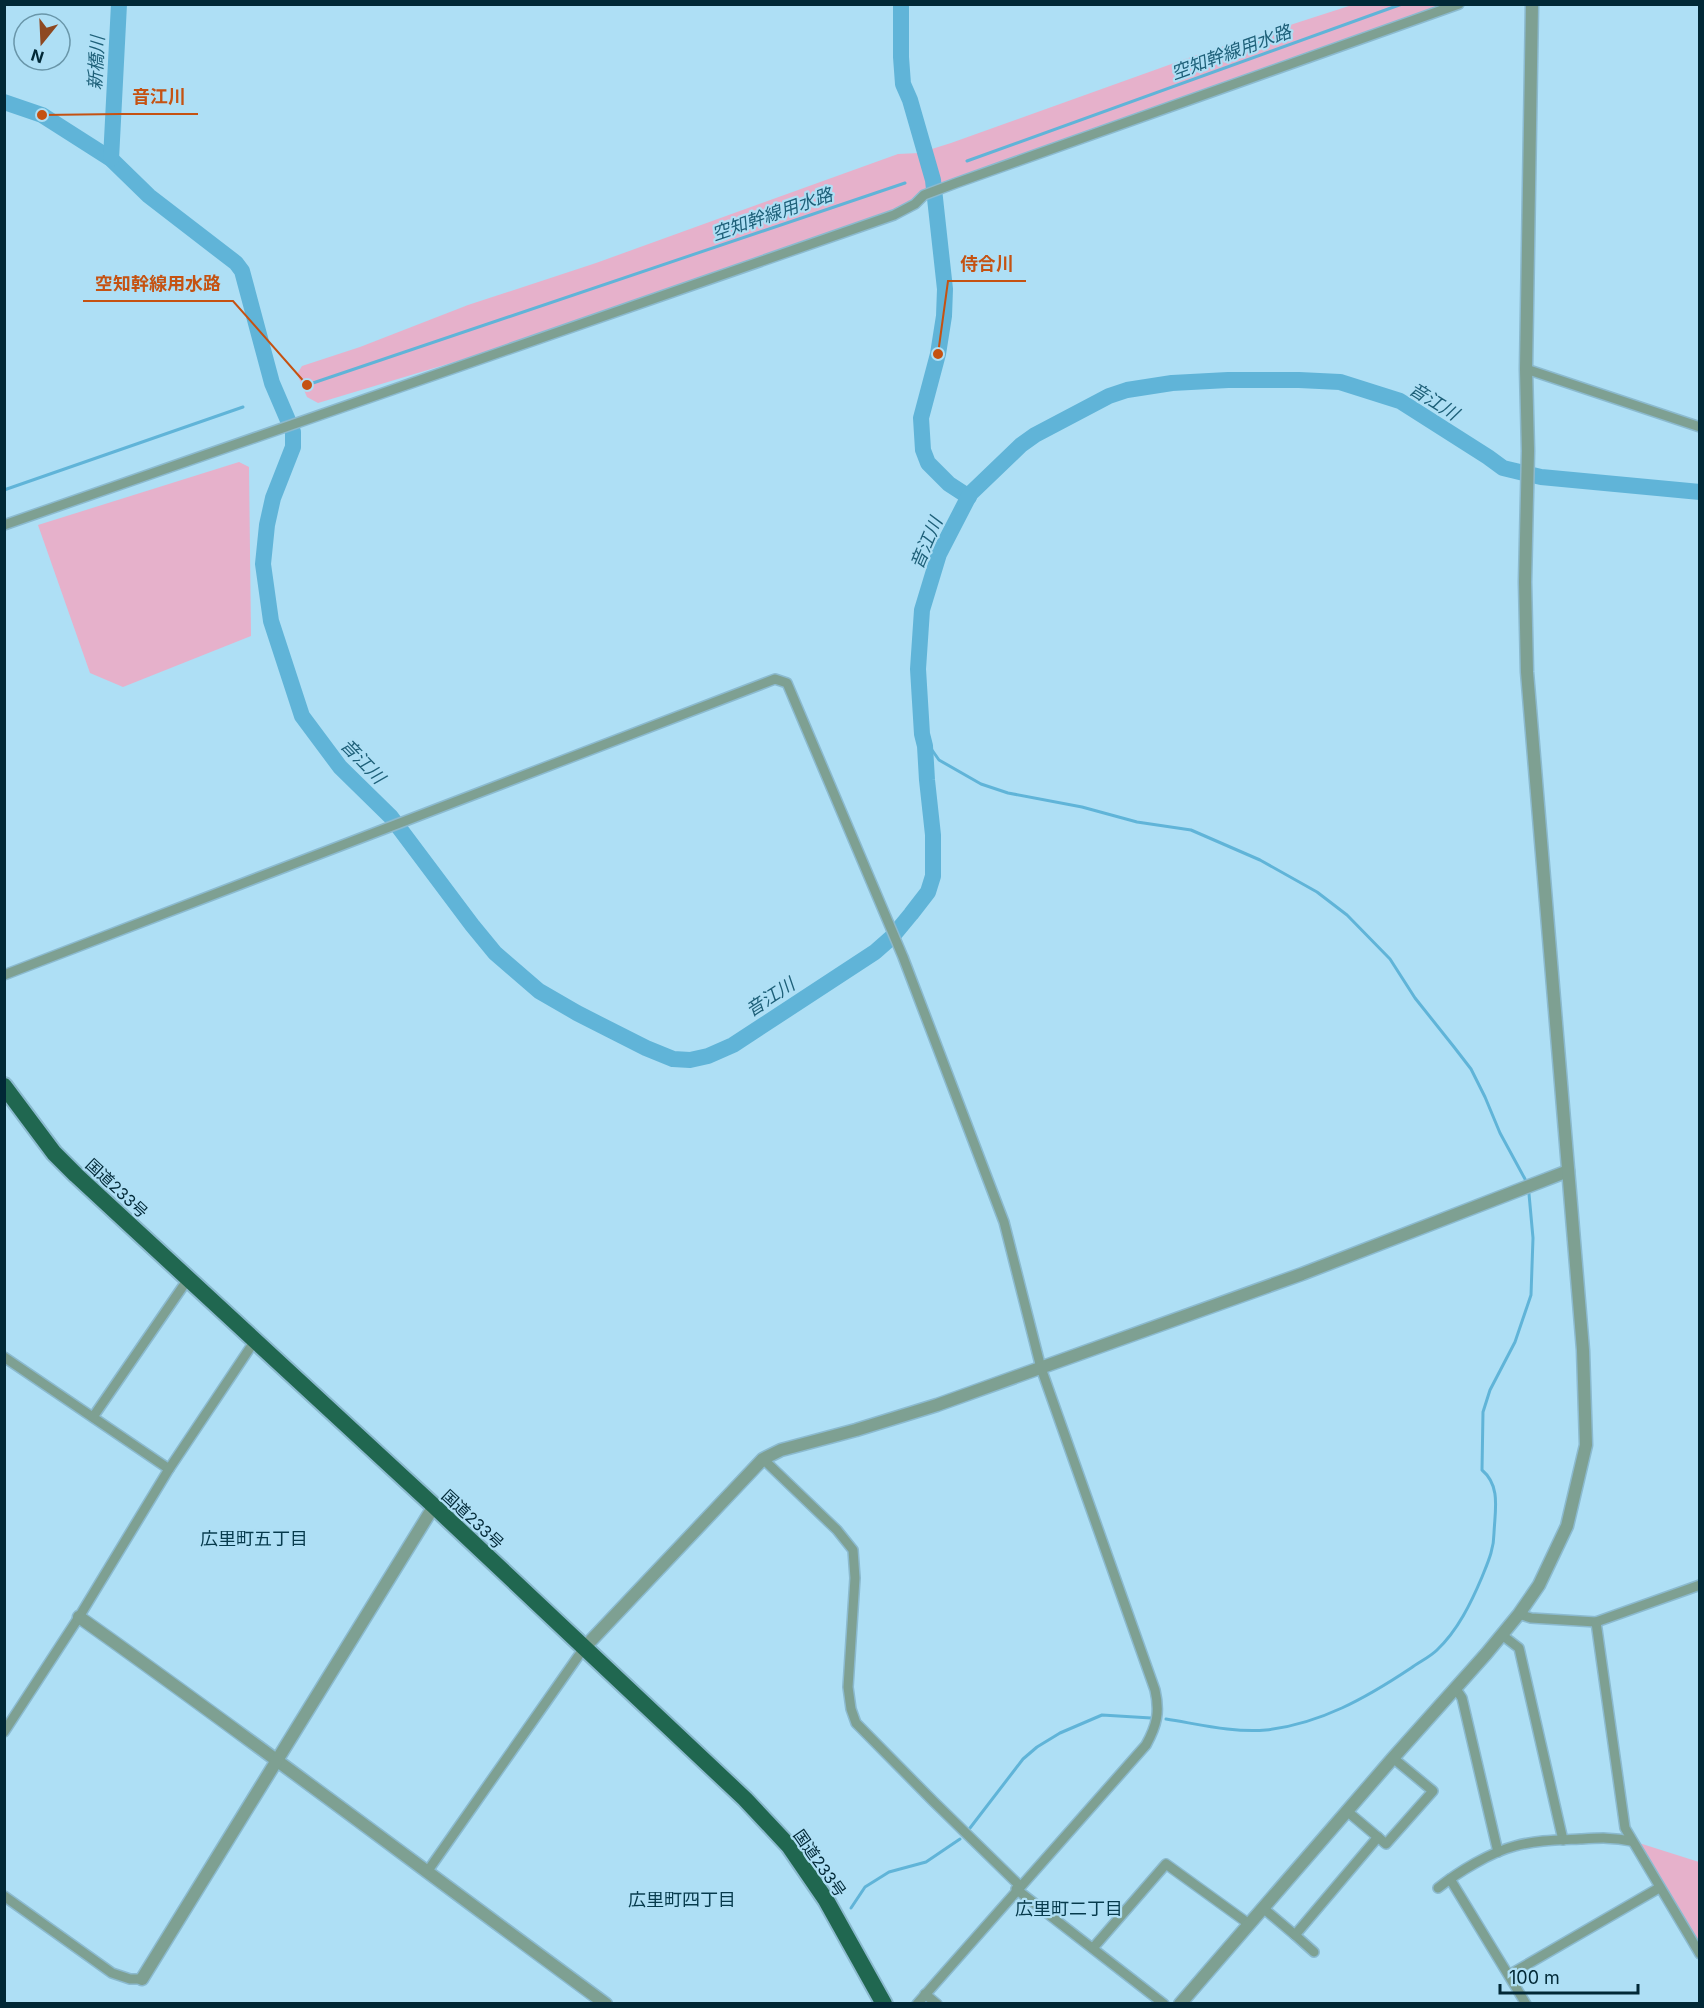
<svg xmlns="http://www.w3.org/2000/svg" width="1704" height="2008" font-family="Inter,'Noto Sans JP',sans-serif">
<style>
.green{fill:#e6b1cb}
.lines{fill:none;stroke-linecap:round;stroke-linejoin:round}
.stream{stroke:#60b4d8;stroke-width:3}
.river{stroke:#60b4d8;stroke-width:16}
.minor-casing{stroke:#8bbacf;stroke-width:12}
.tertiary-casing{stroke:#8bbacf;stroke-width:15}
.trunk-casing{stroke:#8bbacf;stroke-width:20}
.minor{stroke:#7ea092;stroke-width:9}
.tertiary{stroke:#7ea092;stroke-width:12}
.trunk{stroke:#206750;stroke-width:16}
.labels{text-anchor:middle;dominant-baseline:central;stroke-width:4.5;stroke-linejoin:round;paint-order:stroke}
.street-label{font-size:16px;fill:#012836;stroke:#aedff5}
.water-label{font-size:18px;font-style:italic;fill:#1e6079;stroke:#aedff5}
.neighbourhood-label{font-size:18px;fill:#063a4c;stroke:#aedff5}
.leader{fill:none;stroke:#c55212;stroke-width:2}
.callout-dot{fill:#c55212;stroke:#aedff5;stroke-width:2}
.callout-label{font-size:18px;text-anchor:middle;font-weight:bold;fill:#c55212;stroke:#aedff5;stroke-width:4.5;stroke-linejoin:round;paint-order:stroke}
</style>
<rect width="100%" height="100%" fill="#aedff5"/>
<g class="green">
<path d="M1352,5H1459L956,183L915,204L630,309L318,403L307,397L297,374L302,366L360,347L468,305L596,263L898,154L919,153L951,143L1191,57Z"/>
<path d="M239,462L249,467L251,636L123,687L90,673L38,525Z"/>
<path d="M1639,1843L1699,1862V1943Z"/>
</g>
<g class="lines">
<g class="stream">
<path d="M967,161L1402,4"/>
<path d="M307,385L905,183"/>
<path d="M4,490L243,407"/>
<path d="M925,746L932,750L939,760L981,784L1008,793L1082,807L1137,822L1191,830L1260,860L1317,892L1347,915L1390,959L1415,998L1454,1047L1471,1069L1485,1097L1500,1133L1525,1179"/>
<path d="M1166,1719C1198,1724 1233,1733 1266,1730C1320,1724 1366,1698 1411,1668C1419,1662 1430,1657 1437,1650C1458,1630 1471,1603 1482,1577C1488,1562 1494,1549 1494,1533C1495,1510 1501,1486 1482,1470L1483,1412L1490,1390L1515,1342L1531,1295L1533,1238L1529,1194"/>
<path d="M970,1828L1023,1759L1037,1747L1060,1733L1102,1715L1151,1718"/>
<path d="M851,1908L865,1887L889,1872L926,1862L960,1839"/>
</g>
<g class="river">
<path d="M901,4V57L903,84L910,100L933,180L945,289L944,316L938,354L921,418L923,450L928,463L949,484L969,497"/>
<path d="M4,102L42,115L111,159L149,196L236,263L242,271L272,383L293,432V447L273,498L267,525L263,564L271,621L302,716L340,767L391,817L472,925L495,953L539,991L577,1013L646,1048L673,1059L690,1060L708,1056L733,1045L875,952L892,937L911,914L928,892L933,876V835L927,780L925,746L922,734L918,669L922,610L939,554L970,494L1021,445L1035,435L1109,396L1127,390L1172,383L1228,380H1299L1340,382L1400,401L1488,457L1503,468L1541,477L1700,492"/>
<path d="M111,159L119,4"/>
</g>
<g class="minor-casing">
<g id="minor">
<path d="M1526,369L1700,427"/>
<path d="M4,525L894,215L915,204L924,195L956,183L1459,4"/>
<path d="M4,975L775,679L787,683L903,957L1004,1222L1041,1368L1155,1690C1160,1712 1157,1725 1146,1745L917,2004"/>
<path d="M4,1357L169,1469"/>
<path d="M93,1417L188,1279"/>
<path d="M763,1459L837,1530L853,1550L855,1578L848,1687L851,1709L856,1723L933,1801L1020,1886"/>
<path d="M1519,1614L1531,1618L1596,1622L1700,1585"/>
<path d="M1596,1622L1625,1828L1700,1954"/>
<path d="M1502,1635L1519,1648L1563,1840"/>
<path d="M1456,1689L1462,1698L1498,1852"/>
<path d="M4,1732L79,1617L169,1469L254,1342"/>
<path d="M1348,1812L1386,1844L1433,1791L1393,1758"/>
<path d="M427,1872L584,1648"/>
<path d="M1450,1879L1526,2004"/>
<path d="M1438,1888C1458,1872 1491,1852 1515,1846C1537,1840 1558,1840 1580,1839C1598,1838 1613,1837 1631,1841"/>
<path d="M1016,1889L1164,2004"/>
<path d="M4,1896L112,1973L130,1979H142"/>
<path d="M1263,1908L1295,1935L1378,1837"/>
<path d="M1295,1935L1314,1952"/>
<path d="M1093,1948L1166,1864L1249,1924"/>
<path d="M1509,1975L1659,1888"/>
<path d="M925,1994L937,2004"/>
</g>
</g>
<g class="tertiary-casing">
<g id="tertiary">
<path d="M79,1617C257,1743 430,1875 606,2004"/>
<path d="M584,1648L763,1459L781,1450L856,1430L937,1405L1302,1274L1568,1171"/>
<path d="M142,1979L434,1506"/>
<path d="M1180,2004L1393,1758L1486,1654L1519,1614L1539,1585L1567,1526L1586,1445L1583,1350L1527,672L1525,582L1528,451L1526,369L1532,4"/>
</g>
</g>
<g class="trunk-casing">
<path id="trunk" d="M4,1086L54,1153L76,1175L434,1506L745,1799L789,1846L826,1900L884,2004"/>
</g>
<use href="#minor" class="minor"/>
<use href="#tertiary" class="tertiary"/>
<use href="#trunk" class="trunk"/>
</g>
<g class="labels">
<g class="street-label">
<text transform="translate(117 1188) rotate(43)">国道233号</text>
<text transform="translate(473 1519) rotate(43)">国道233号</text>
<text transform="translate(820 1863) rotate(55)">国道233号</text>
</g>
<g class="water-label">
<text transform="translate(1231 52) rotate(-20)">空知幹線用水路</text>
<text transform="translate(96 63) rotate(-87)">新橋川</text>
<text transform="translate(772 214) rotate(-19)">空知幹線用水路</text>
<text transform="translate(1434 401) rotate(32)">音江川</text>
<text transform="translate(926 543) rotate(-67)">音江川</text>
<text transform="translate(363 761) rotate(46)">音江川</text>
<text transform="translate(770 997) rotate(-33)">音江川</text>
</g>
<g class="neighbourhood-label">
<text x="254" y="1538">広里町五丁目</text>
<text x="682" y="1899">広里町四丁目</text>
<text x="1069" y="1908">広里町二丁目</text>
</g>
</g>
<path class="leader" d="M42 115L120 114H198M938 354L948 281H1026M307 385L233 301H83"/>
<g class="callout-dot">
<circle cx="42" cy="115" r="6"/>
<circle cx="938" cy="354" r="6"/>
<circle cx="307" cy="385" r="6"/>
</g>
<g class="callout-label">
<text x="159" y="103">音江川</text>
<text x="987" y="270">侍合川</text>
<text x="158" y="290">空知幹線用水路</text>
</g>
<rect width="1704" height="2008" fill="none" stroke="#012836" stroke-width="12"/>
<g transform="translate(42 42) rotate(198)"><circle r="28" fill="#aedff5" stroke="#6996a9" stroke-width="1.5"/>
<path d="M0-4.5L10 22L0 15L-10 22Z" fill="#8e4821"/>
<text y="-9" font-size="16" font-weight="bold" text-anchor="middle" fill="#012836">N</text>
</g>
<path d="M1500 1984v9h138v-9" fill="none" stroke="#012836" stroke-width="3"/>
<text x="1509" y="1984" font-size="18" fill="#012836" stroke="#aedff5" stroke-width="4.5" paint-order="stroke">100 m</text>
</svg>
